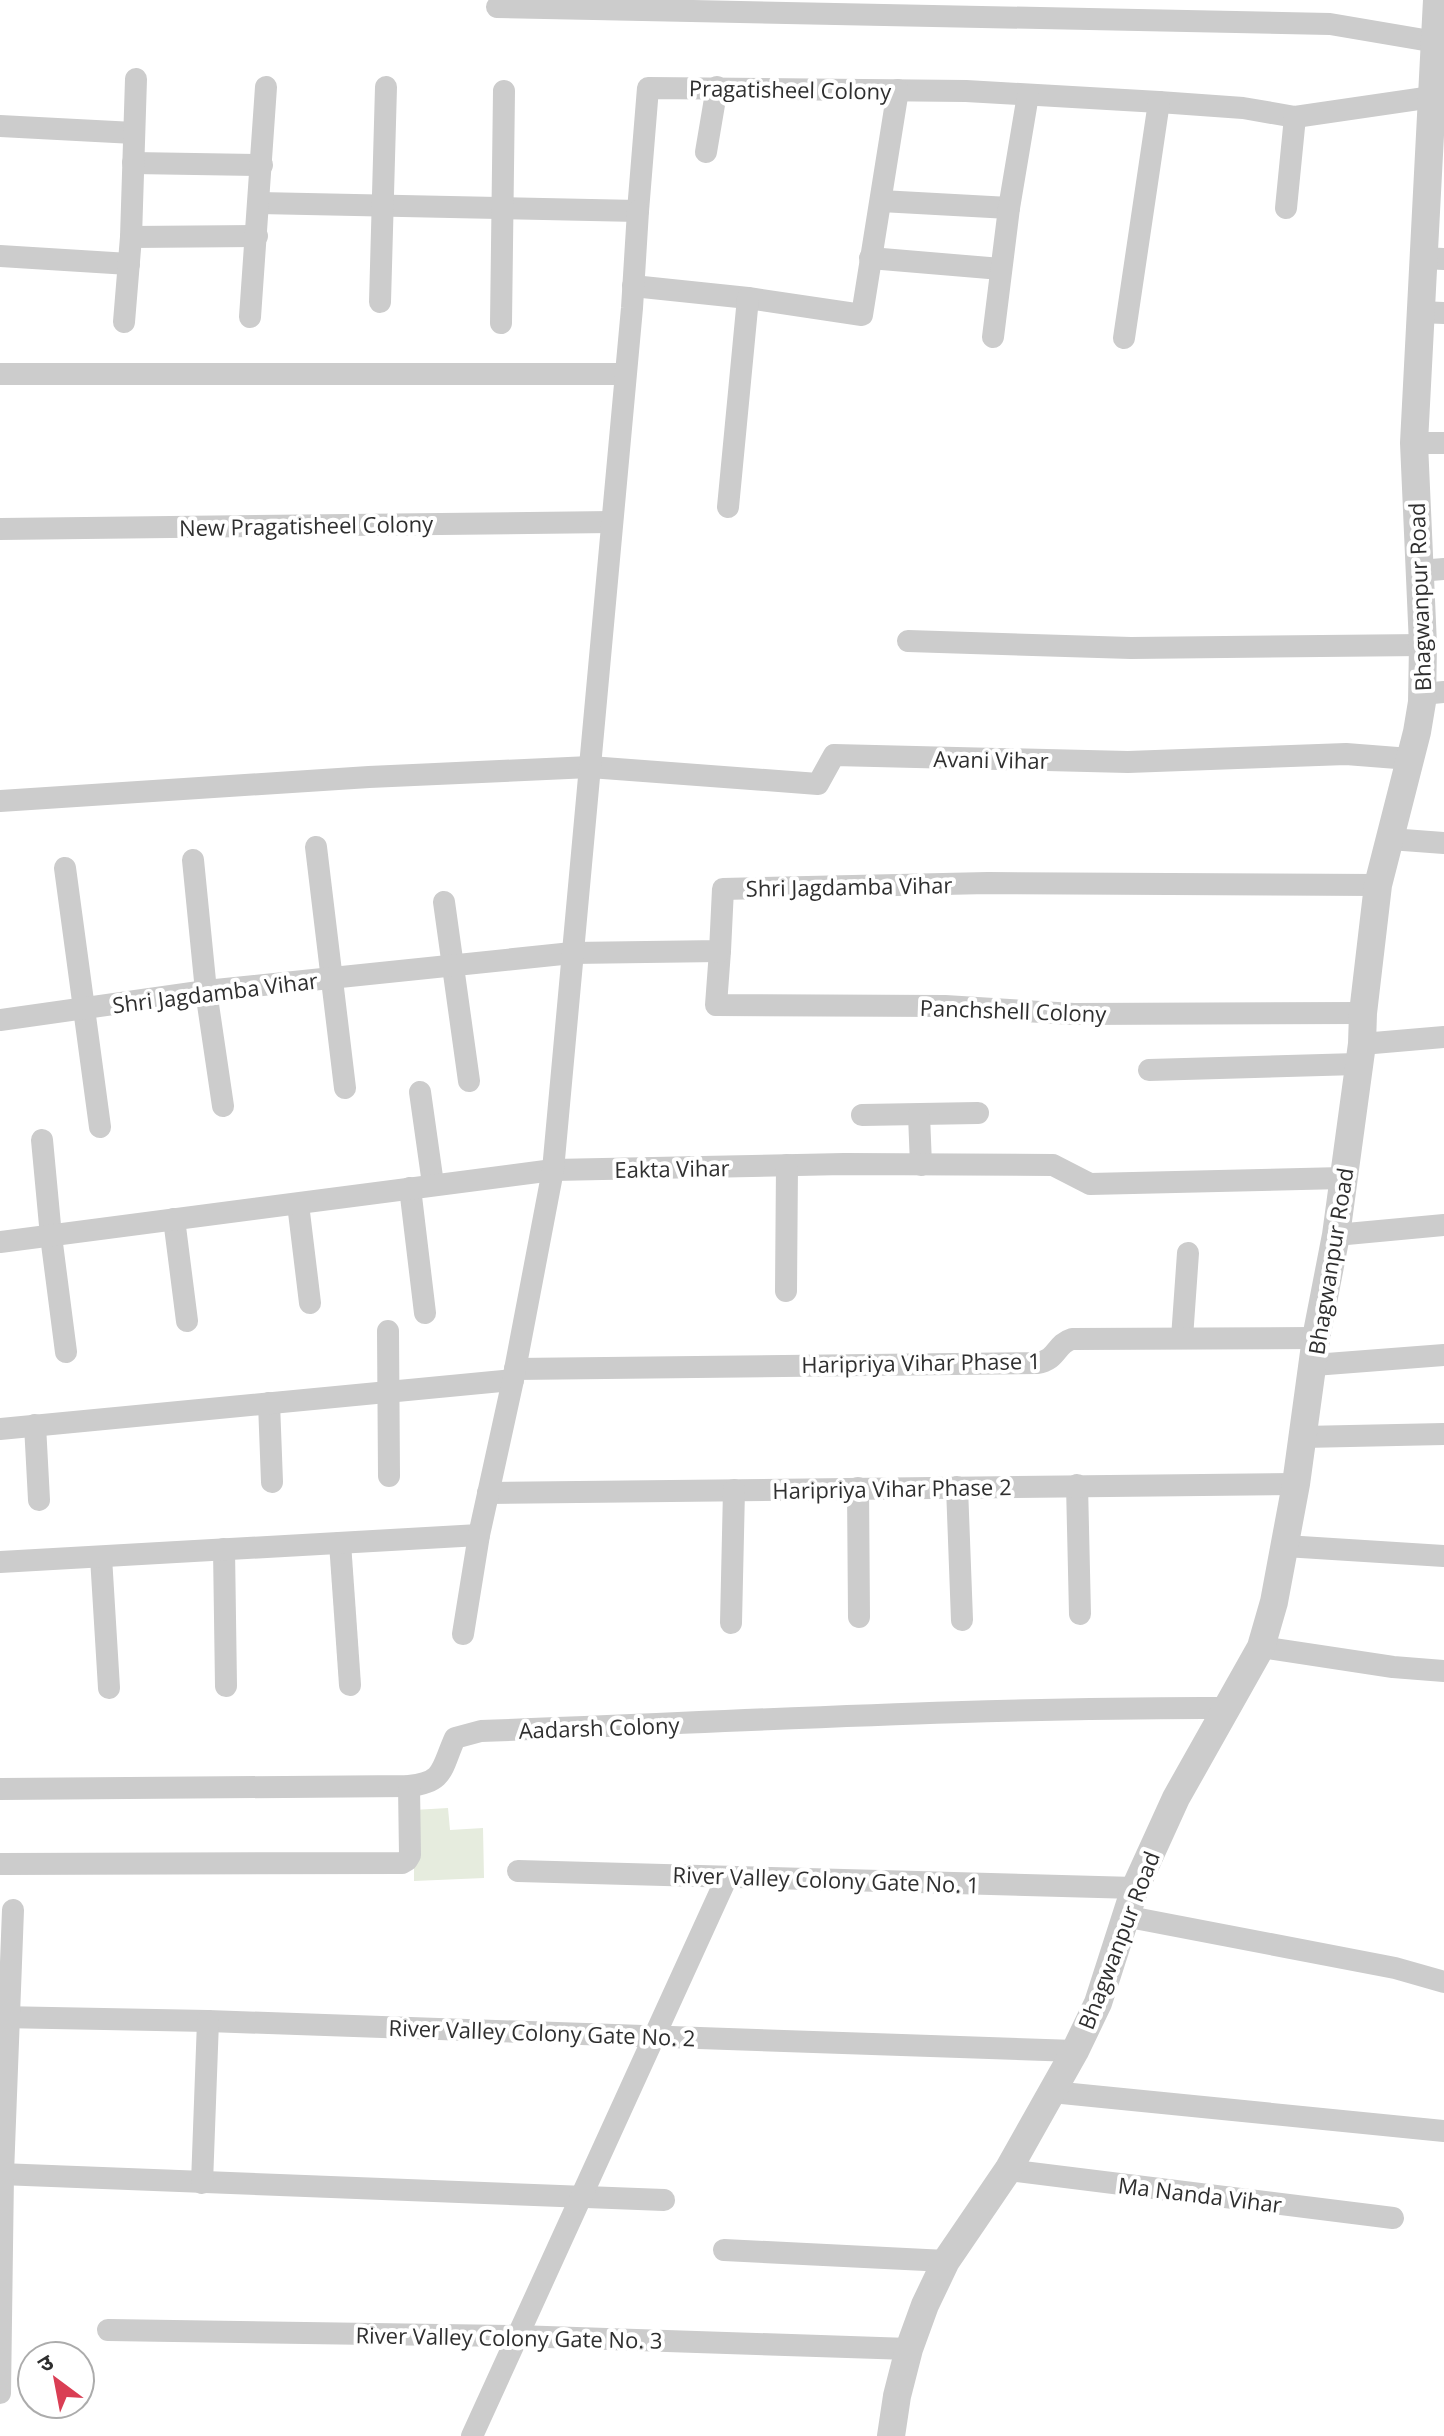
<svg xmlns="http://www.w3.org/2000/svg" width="1444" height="2436" font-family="'Open Sans','Noto Sans Devanagari',sans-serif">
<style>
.green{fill:#e6ecde}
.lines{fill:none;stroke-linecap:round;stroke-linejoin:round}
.minor{stroke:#ccc;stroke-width:22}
.tertiary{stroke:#ccc;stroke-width:28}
.labels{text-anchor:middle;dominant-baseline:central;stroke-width:8;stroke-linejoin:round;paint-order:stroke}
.street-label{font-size:22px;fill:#2f2f2f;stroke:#fff}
</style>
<rect width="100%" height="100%" fill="#fff"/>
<path class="green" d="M448,1808L450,1830L483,1828L484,1878L414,1881V1810Z"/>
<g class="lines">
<g class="minor">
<path d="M497,7L1330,24L1436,42"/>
<path d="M0,126L134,133"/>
<path d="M706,152L717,87"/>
<path d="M133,163L262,165"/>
<path d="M881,201L1009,208"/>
<path d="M259,203L638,211L648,88L966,91L1159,102L1243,108L1295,117L1432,97"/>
<path d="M1286,208L1295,117"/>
<path d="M131,237L257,236"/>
<path d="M0,256L129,264"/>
<path d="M870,258L1001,269"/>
<path d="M1422,258L1444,259"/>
<path d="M633,286L748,298L862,315L898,90"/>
<path d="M380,302L386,87"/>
<path d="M1419,312L1444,313"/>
<path d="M250,317L266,87"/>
<path d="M124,322L131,237L136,79"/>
<path d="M501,323L504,91"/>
<path d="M993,337L1009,208L1028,95"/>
<path d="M1124,338L1159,102"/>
<path d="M0,374H625"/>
<path d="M1414,443H1444"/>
<path d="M728,507L748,298"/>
<path d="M0,529L612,522"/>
<path d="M1419,571L1444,569"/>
<path d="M908,641L1131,648L1423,645"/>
<path d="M1422,694L1444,692"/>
<path d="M0,801L369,777L590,767L818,784L834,755L1128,762L1346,754L1410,759"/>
<path d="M1390,839L1444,843"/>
<path d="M316,847L345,1088"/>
<path d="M193,860L206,991L223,1106"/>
<path d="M65,868L100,1127"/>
<path d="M444,902L469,1081"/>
<path d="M720,951L716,1005L945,1006L1074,1014L1363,1013"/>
<path d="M0,1020L206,991L572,953L720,951L723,889L988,883L1378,885"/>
<path d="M1362,1044L1444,1037"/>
<path d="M1149,1070L1357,1064"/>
<path d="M420,1092L433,1184"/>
<path d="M862,1115L978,1113"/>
<path d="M919,1115L921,1165"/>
<path d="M42,1140L51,1236L66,1352"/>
<path d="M410,1188L425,1313"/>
<path d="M298,1204L310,1303"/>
<path d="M174,1219L187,1321"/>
<path d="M1336,1235L1444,1225"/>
<path d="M0,1242L553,1170L844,1164L1053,1165L1090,1184L1343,1178"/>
<path d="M786,1291L787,1165"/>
<path d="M388,1331L389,1476"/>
<path d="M1182,1338L1188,1253"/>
<path d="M1314,1365L1444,1355"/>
<path d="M515,1369L1037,1363C1058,1360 1055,1344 1072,1339L1316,1338"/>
<path d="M269,1403L272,1482"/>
<path d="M35,1425L39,1500"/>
<path d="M0,1429L513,1380"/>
<path d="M1303,1437L1444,1434"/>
<path d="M1077,1485L1080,1614"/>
<path d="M957,1487L962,1620"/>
<path d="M858,1488L859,1617"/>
<path d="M488,1493L1296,1484"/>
<path d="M340,1543L350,1685"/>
<path d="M1285,1546L1444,1556"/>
<path d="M224,1549L226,1686"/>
<path d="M101,1557L109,1688"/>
<path d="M0,1562L479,1535"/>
<path d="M731,1623L734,1490"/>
<path d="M463,1634L479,1535L513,1380L553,1170L632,308L638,211"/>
<path d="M1261,1647L1393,1667L1444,1671"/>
<path d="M0,1789L409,1786C445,1782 441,1769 455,1738L481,1731C729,1722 978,1707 1226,1708"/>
<path d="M0,1864L402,1863L407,1860L410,1855L409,1786"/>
<path d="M518,1871L1135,1888"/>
<path d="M1124,1916L1395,1968L1444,1982"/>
<path d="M0,2017L208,2021L1075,2051"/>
<path d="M1052,2092L1444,2131"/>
<path d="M1008,2170L1393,2218"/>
<path d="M0,2174L664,2200"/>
<path d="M202,2183L208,2021"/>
<path d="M724,2250L946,2261"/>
<path d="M108,2330L517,2336L909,2349"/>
<path d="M0,2393L3,2174L13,1910"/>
<path d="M472,2436L727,1877"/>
</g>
<path class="tertiary" d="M891,2436L897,2396L909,2349L925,2305L946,2261L1008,2170L1075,2051L1098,2003L1135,1888L1176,1798L1261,1647L1274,1602L1296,1484L1316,1338L1336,1235L1362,1044L1363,1013L1378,885L1417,732L1422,702L1423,645L1414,443L1437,0"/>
</g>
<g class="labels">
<g class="street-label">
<text transform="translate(790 89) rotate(1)">Pragatisheel Colony</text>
<text transform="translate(306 525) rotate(-1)">New Pragatisheel Colony</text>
<text transform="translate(1419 597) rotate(-92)">Bhagwanpur Road</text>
<text transform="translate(991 759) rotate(1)">Avani Vihar</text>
<text transform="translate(849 886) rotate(-1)">Shri Jagdamba Vihar</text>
<text transform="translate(215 992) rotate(-7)">Shri Jagdamba Vihar</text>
<text transform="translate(1013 1010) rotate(2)">Panchshell Colony</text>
<text transform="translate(672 1168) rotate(-1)">Eakta Vihar</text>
<text transform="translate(1330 1261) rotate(-81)">Bhagwanpur Road</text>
<text transform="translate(921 1362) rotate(-1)">Haripriya Vihar Phase 1</text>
<text transform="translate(892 1488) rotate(-1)">Haripriya Vihar Phase 2</text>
<text transform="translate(599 1727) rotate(-2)">Aadarsh Colony</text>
<text transform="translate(826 1879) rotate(2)">River Valley Colony Gate No. 1</text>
<text transform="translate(1118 1940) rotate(-69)">Bhagwanpur Road</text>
<text transform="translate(542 2032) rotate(2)">River Valley Colony Gate No. 2</text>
<text transform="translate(1200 2194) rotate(7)">Ma Nanda Vihar</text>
<text transform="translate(509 2337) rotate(1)">River Valley Colony Gate No. 3</text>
</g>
</g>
<g transform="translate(56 2380) rotate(328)"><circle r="38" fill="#ffffff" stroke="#acacac" stroke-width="2"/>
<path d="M0-6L14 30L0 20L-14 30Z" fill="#da3e54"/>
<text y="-12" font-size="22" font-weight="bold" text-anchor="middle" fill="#2f2f2f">उ</text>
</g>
</svg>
